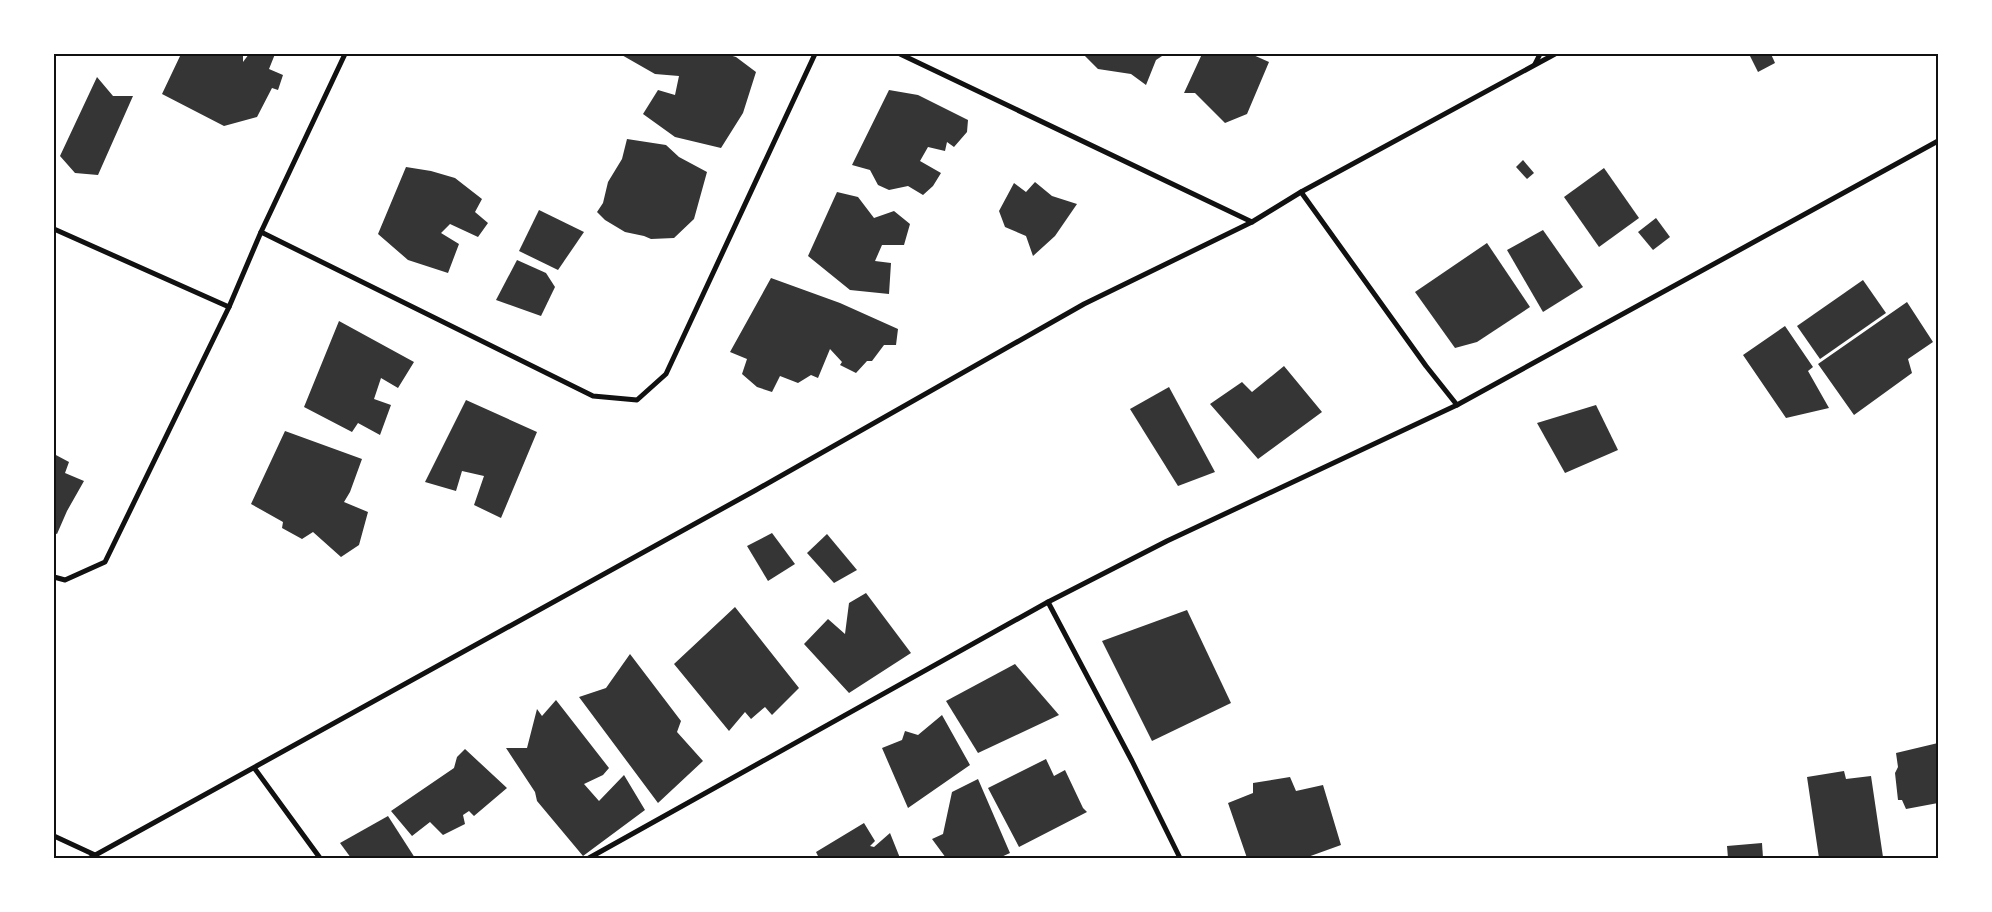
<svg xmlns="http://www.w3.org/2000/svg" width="1992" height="912" font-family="Bitter,serif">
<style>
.building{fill:#353535}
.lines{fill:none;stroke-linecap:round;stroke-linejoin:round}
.minor{stroke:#111;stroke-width:5}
.neatline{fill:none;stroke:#111;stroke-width:2}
</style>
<rect width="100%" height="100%" fill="#fff"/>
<g class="building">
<path d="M181,54H243V62L249,54H275L269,69L283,75L278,90L272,88L257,117L224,126L162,94Z"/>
<path d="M620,54H726L736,57L756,72L743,113L721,148L675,137L643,114L658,90L675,95L679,76L655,74Z"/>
<path d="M1083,54H1165L1156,60L1146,85L1131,74L1098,69Z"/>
<path d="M1202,54H1251L1269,62L1247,114L1225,123L1195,93H1184Z"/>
<path d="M1749,54H1771L1775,63L1758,72Z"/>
<path d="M97,77L113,96H133L98,175L75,173L60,156Z"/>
<path d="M889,90L918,95L968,120L967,132L954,147L947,142L945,151L928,147L920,161L941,173L933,186L923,195L908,186L889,190L878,185L870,170L852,165Z"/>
<path d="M627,139L666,145L679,157L707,172L694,219L674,238L651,239L644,236L625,232L605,220L597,212L603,203L608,182L622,159Z"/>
<path d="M1523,160L1534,173L1527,179L1516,167Z"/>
<path d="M406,167L431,171L455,178L482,199L475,212L488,223L478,237L450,224L441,233L459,244L448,273L408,260L378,234Z"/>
<path d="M1604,168L1639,218L1599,247L1564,197Z"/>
<path d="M1035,182L1052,196L1077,204L1055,236L1033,256L1026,236L1005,227L999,211L1014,183L1026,192Z"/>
<path d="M837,192L858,197L874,218L894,211L910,224L904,245H882L875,261L891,263L889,294L850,290L808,256Z"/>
<path d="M539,210L584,232L558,270L519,251Z"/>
<path d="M1656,218L1670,237L1653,250L1638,232Z"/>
<path d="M1543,230L1583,287L1543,312L1507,250Z"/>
<path d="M1487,243L1530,307L1477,342L1455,348L1415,292Z"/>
<path d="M517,260L546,273L555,287L541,316L496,300Z"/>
<path d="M771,278L840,303L898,329L896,345H884L872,361H867L856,373L840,365L842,362L830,349L818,378L811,375L798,383L780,376L772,392L757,387L742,374L747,359L730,352Z"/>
<path d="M1863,280L1886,313L1820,359L1797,326Z"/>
<path d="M1907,302L1933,342L1908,359L1912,373L1854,415L1818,364Z"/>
<path d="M339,321L414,362L398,388L381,378L374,399L391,405L380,435L358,423L352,432L304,407Z"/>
<path d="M1785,326L1813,367L1808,371L1829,408L1786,418L1743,355Z"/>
<path d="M1284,366L1322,412L1258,459L1210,404L1242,382L1252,392Z"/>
<path d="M1169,387L1215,472L1178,486L1130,409Z"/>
<path d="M466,400L537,432L501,518L474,505L484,476L462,471L456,491L425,482Z"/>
<path d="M1596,405L1618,450L1565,473L1537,423Z"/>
<path d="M285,431L362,459L350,492L344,502L368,512L359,545L341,557L313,532L302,539L282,528L283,522L251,504Z"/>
<path d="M54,454L69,462L65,473L84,481L67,511L57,534L54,533Z"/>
<path d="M772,533L795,564L768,581L747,546Z"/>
<path d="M827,534L857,570L834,583L807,553Z"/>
<path d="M866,593L911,653L849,693L804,644L828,619L845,634L849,603Z"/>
<path d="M735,607L799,688L772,715L765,707L751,719L745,712L729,731L674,664Z"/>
<path d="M1187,610L1231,703L1152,741L1102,641Z"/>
<path d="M630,654L681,721L677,732L703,761L658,803L579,697L606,688Z"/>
<path d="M1015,664L1059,715L978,753L946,701Z"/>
<path d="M556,700L609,768L603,775L584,784L599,801L624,775L645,810L583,856L537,801L535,792L506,748H527L537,709L542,716Z"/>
<path d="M942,715L970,765L908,808L882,748L902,740L905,731L918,735Z"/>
<path d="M1938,743V803L1906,809L1902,800H1898L1895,773L1898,767L1896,753Z"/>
<path d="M465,749L507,788L474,816L469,811L463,815L465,824L443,835L430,822L412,836L391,811L454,768L457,757Z"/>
<path d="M1046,759L1054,776L1065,770L1083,808L1087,812L1019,847L988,788Z"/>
<path d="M1844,771L1846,779L1871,776L1883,857L1819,858L1807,777Z"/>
<path d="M1290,777L1296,791L1323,785L1341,845L1305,858H1247L1228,803L1253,793V783Z"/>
<path d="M978,779L1010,853L999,858H946L932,839L943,834L952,792Z"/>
<path d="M388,816L415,858H351L340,843Z"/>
<path d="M864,823L875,841L870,846L874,847L890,833L900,858H819L816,852Z"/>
<path d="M1762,843L1763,858H1728L1727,846Z"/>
</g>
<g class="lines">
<g class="minor">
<path d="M900,54L1252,222"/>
<path d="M1535,64L1540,54"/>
<path d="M54,229L229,307"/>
<path d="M261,232L593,396L637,400L666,374L815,54"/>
<path d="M1457,405L1938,141"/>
<path d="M54,577L65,580L105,562L229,307L261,232L345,54"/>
<path d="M1048,602L1132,761L1180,858"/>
<path d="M255,769L320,858"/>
<path d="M54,836L95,855"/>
<path d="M90,858L756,490L1084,304L1252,222L1301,192L1555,54"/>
<path d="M589,858L1048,602L1167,541L1457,405L1426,366L1301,192"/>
</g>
</g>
<rect width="1992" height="912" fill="none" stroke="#ffffff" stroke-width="110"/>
<rect x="55" y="55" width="1882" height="802" class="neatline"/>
</svg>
